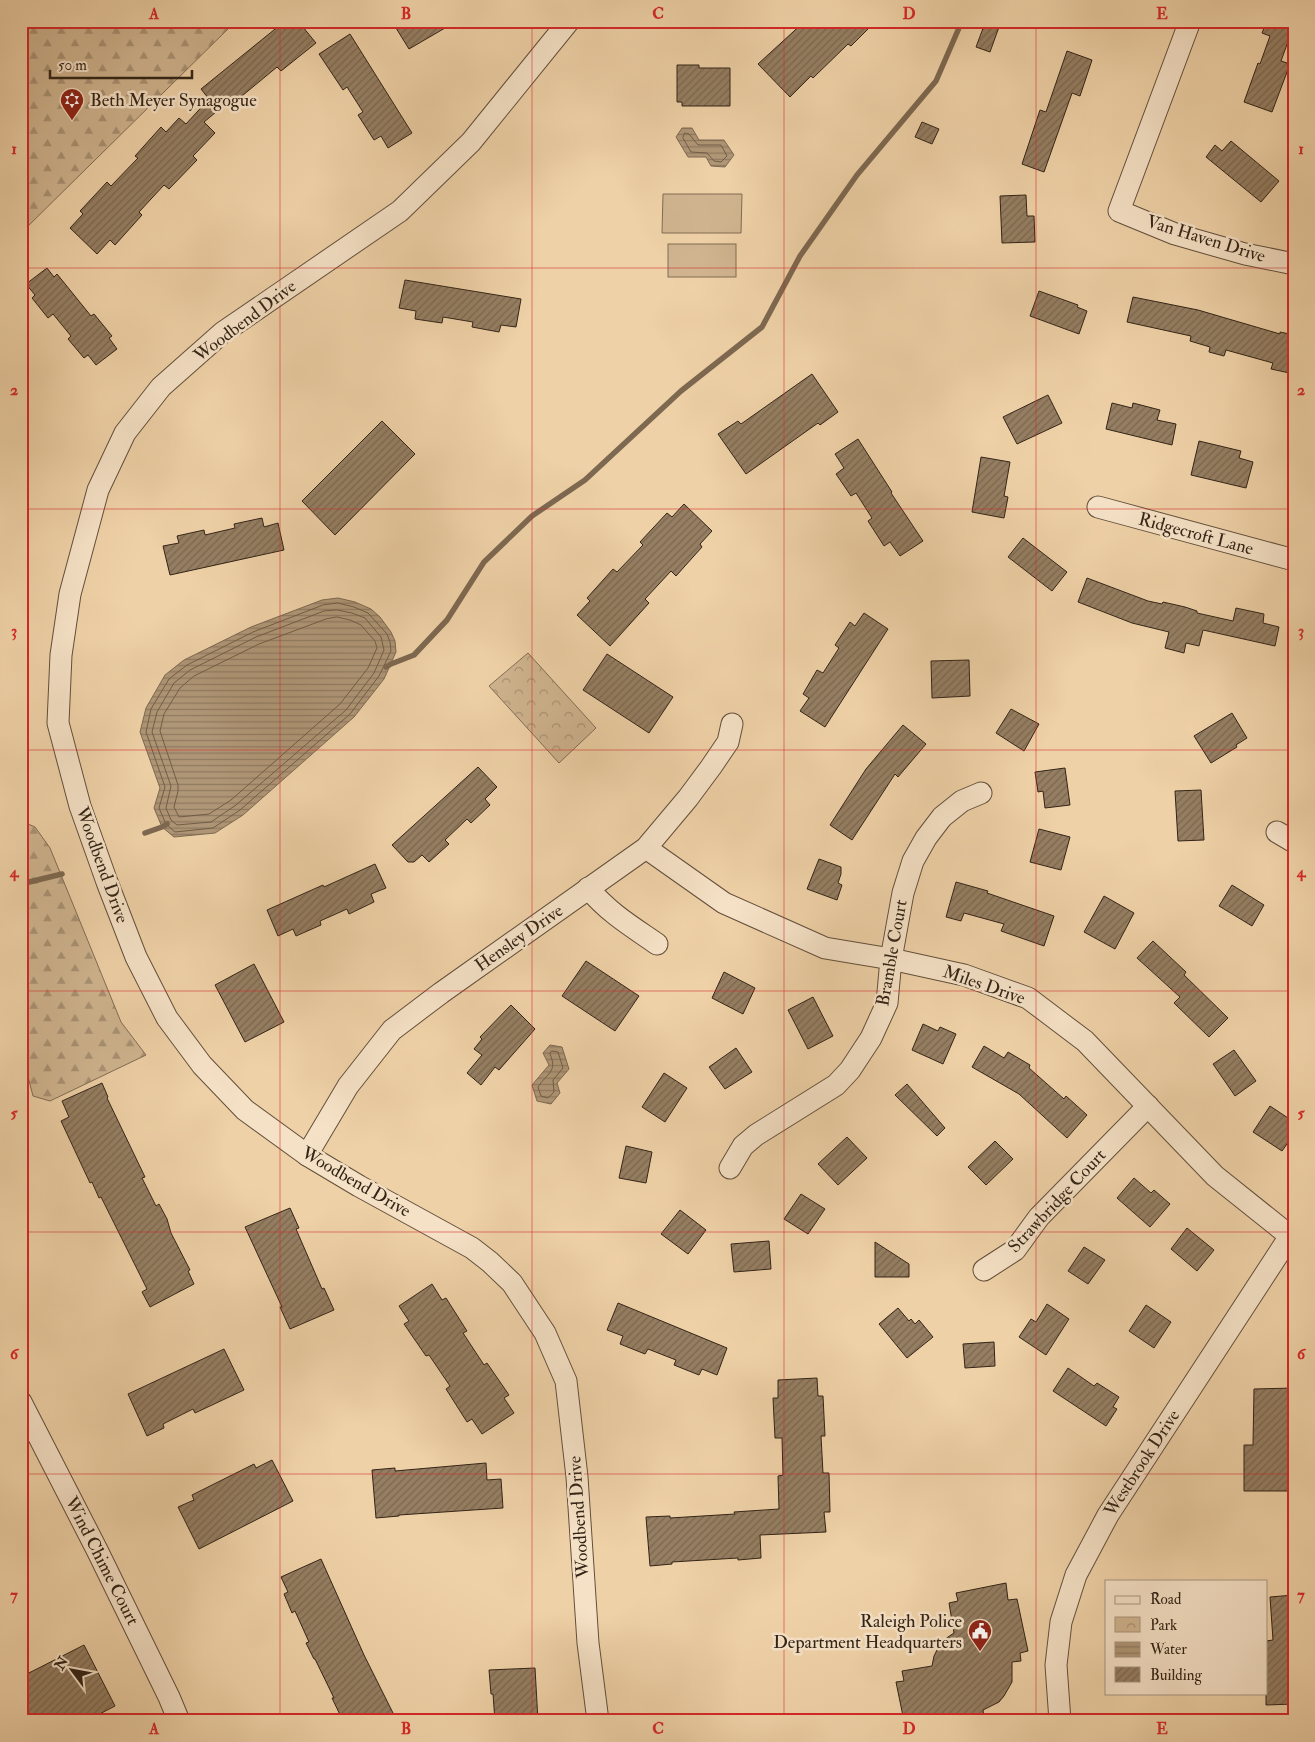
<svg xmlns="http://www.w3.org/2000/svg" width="1315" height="1742" font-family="'IM FELL Double Pica',serif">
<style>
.forest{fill:url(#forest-firs);stroke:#816c53}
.park{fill:url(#park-crowns);stroke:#816c53}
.pitch{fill:#cfb48f;stroke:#816c53}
.water{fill:url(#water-rules);stroke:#7d6850}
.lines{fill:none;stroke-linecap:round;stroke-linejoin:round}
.shore{stroke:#715d46;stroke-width:1}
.stream{stroke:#7d6850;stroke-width:5.5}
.building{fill:url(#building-hatch);stroke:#332417}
.minor-casing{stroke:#624f3b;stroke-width:23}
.minor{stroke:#f5e1c6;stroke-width:21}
.grid{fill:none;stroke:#d62828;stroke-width:1;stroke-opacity:0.55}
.labels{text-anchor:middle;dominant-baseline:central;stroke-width:5;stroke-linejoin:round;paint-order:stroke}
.poi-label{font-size:18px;fill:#332417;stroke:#f5e1c6;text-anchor:start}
.street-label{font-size:18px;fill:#332417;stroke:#f5e1c6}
.neatline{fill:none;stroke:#d62828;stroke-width:2}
.grid-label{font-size:16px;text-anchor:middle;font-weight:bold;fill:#d62828}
</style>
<defs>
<pattern id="forest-firs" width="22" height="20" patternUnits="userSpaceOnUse" patternTransform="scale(1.25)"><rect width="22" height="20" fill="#cfb48f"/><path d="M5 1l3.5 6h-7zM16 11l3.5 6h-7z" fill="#a99274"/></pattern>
<pattern id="park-crowns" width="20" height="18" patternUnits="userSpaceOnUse" patternTransform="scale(1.25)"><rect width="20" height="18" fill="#cfb48f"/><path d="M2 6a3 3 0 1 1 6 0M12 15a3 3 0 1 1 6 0" fill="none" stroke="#a99274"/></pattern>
<pattern id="water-rules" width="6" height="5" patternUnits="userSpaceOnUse" patternTransform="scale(1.25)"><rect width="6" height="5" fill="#af9676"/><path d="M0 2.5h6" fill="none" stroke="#8f7a60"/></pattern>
<pattern id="building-hatch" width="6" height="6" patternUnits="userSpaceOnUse" patternTransform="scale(1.25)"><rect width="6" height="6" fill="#957e62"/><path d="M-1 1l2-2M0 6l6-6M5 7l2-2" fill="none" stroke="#7a6750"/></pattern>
</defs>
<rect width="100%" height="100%" fill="#efd1a7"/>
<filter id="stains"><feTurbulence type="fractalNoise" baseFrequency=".004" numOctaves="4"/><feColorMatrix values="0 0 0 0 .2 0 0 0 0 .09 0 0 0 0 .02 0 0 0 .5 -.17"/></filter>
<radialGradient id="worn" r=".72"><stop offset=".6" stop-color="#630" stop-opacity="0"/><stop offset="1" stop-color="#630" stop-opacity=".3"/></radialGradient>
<g class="forest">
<path d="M21,21H236L21,233Z"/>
<path d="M21,821L35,827L50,848L121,1022L146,1055L50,1101L33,1096L21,1050Z"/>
</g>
<path class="park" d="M528,653L596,728L559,763L489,686Z"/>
<g class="pitch">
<path d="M663,194H742L741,233H662Z"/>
<rect x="668" y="244" width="68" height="33"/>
</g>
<g class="water">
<path d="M682,128H692L699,140H724L734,155L725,167L711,166L706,157H688L676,137Z"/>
<path d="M338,598L355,602L371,609L380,617L391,632L395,641L396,652L384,679L354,717L243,815L215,833L174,837L162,827L154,808L160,788L140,732L146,708L165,675L184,660L251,627L322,600Z"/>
<path d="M550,1045L562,1047L569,1069L557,1083L560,1093L551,1104L537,1101L532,1085L549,1065L543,1053Z"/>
</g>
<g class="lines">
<g class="shore">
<path d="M685,133L689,134L698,145H721L727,156L721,162L714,161L707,153L691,152L683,138Z"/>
<path d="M338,603L354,607L368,613L387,634L390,642L391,651L379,676L350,714L240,810L213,828L175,832L166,824L159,808L165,787L146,732L151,709L169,679L187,665L253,632L323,605Z"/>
<path d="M337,610L352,613L365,618L381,637L384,650L374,673L346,710L236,805L211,822L177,825L171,820L166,808L171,786L152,732L157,712L174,683L190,670L256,637L324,611Z"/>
<path d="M337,617L350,620L361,625L375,641L377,648L368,668L340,704L231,800L209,814L179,817L174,807L178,791V785L160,731L164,714L180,688L194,676L259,644L326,619Z"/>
<path d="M552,1051L558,1052L563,1068L553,1080L554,1092L548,1098L541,1096L538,1087C547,1073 558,1072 550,1054Z"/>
</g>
<g class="stream">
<path d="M386,667L391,664L414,655L447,620L484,562L532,516L585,480L681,391L762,327L800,256L857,175L936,81L962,21"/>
<path d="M145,833L162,827L167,824"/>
<path d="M21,884L62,874"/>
</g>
</g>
<g class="building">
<path d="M285,21H298L316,43L281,71L277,67L231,105L228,102L204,122L215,133L193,156L197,160L169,189L164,185L139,212L142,215L115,245L110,240L97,254L70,228L83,214L80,211L107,182L111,186L138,158L135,156L161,127L166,132L179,118L186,124L209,99L201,89Z"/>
<path d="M407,21H457L409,49L396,28Z"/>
<path d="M805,21H876L851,46L848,44L813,78L811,76L790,97L758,64Z"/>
<path d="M1267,21H1294V25L1281,61L1290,64L1272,112L1244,102L1258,63L1260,64L1270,36L1262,33Z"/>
<path d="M985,23L999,27L990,52L976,47Z"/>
<path d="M350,34L412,133L388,148L381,136L374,140L358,115L363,112L347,87L343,90L319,54Z"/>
<path d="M1067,51L1092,60L1080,96L1072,93L1044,172L1022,164L1040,110L1046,112Z"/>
<path d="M677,65H699V68H730V106H682V102H677Z"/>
<path d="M922,122L939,129L932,144L915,137Z"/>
<path d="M1231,141L1279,181L1261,202L1206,157L1215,145L1222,151Z"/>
<path d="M1026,195L1027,216H1034L1035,242L1002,243L1000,196Z"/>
<path d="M47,268L54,277L57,274L91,316L94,314L112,336L109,338L117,349L96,365L88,355L84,358L68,339L71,336L53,314L48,318L32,298L35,295L26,284Z"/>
<path d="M405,280L521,299L516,327L501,325L499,332L472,327L473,322L443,317L442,323L415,319L416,311L399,308Z"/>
<path d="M1039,291L1078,305L1077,307L1087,311L1079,334L1030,316Z"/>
<path d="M1133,297L1198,310L1280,334V332L1294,335V374L1271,369L1273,363L1226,350L1224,356L1209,352L1210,347L1190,341L1191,336L1127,322Z"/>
<path d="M812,374L838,412L820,425L818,423L746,474L718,434L738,421L741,424Z"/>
<path d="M1048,395L1062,423L1017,444L1003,417Z"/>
<path d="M1112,403L1132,408L1133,403L1160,410L1157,420L1176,424L1172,445L1106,429Z"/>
<path d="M382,421L415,454L335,535L302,501Z"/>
<path d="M858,439L892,492L891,493L923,541L900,556L890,542L884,546L868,521L872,518L856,493L851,496L836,474L844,468L835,454Z"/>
<path d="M1199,441L1241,451L1239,458L1253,462L1246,488L1191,475Z"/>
<path d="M981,457L1010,462L1004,496L1008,497L1004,518L972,512Z"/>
<path d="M684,504L712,531L700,544L702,547L676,576L671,571L645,599L649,603L610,646L577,615L590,601L587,598L613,569L617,572L643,545L640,542L667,513L672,517Z"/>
<path d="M262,518L264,527L278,523L284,550L170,575L163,546L179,543L177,536L204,530L205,535L235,528L234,524Z"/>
<path d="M1023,538L1067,572L1052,591L1008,557Z"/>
<path d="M1087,578L1148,601L1162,604L1163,602L1185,607L1197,611V613L1233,621L1236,608L1264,614L1263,623L1279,627L1275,646L1203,630L1199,646L1186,643L1184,653L1165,648L1169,632L1132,623L1078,602Z"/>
<path d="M864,613L888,629L825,727L800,711L809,698L803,694L817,670L823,673L839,648L835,645L850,622L855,626Z"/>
<path d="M607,654L673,697L649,733L583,690Z"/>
<path d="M969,660L970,696L932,698L931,661Z"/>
<path d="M1011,709L1039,724L1024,751L996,733Z"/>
<path d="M1232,713L1247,738L1236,745L1237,747L1211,763L1194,736Z"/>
<path d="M903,725L926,744L898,777L895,774L852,840L830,825L866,769Z"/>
<path d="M478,767L497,787L485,799L490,805L471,823L467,819L445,840L449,844L429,862L422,855L414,862H408L392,845Z"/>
<path d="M1065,768L1070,805L1045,808L1043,791L1038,792L1035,772Z"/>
<path d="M1201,790L1204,840L1178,841L1175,791Z"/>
<path d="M1039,829L1070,837L1061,870L1030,862Z"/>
<path d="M819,859L841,867V874L838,883L842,885L837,900L807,889Z"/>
<path d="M375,864L386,888L371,894L374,902L349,914L347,909L320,921L321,925L296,936L293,929L278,936L267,910L323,885L324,887Z"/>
<path d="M956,882L988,891L987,893L1054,916L1044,946L1001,931L1004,924L964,913L961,921L946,917Z"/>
<path d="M1232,885L1264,905L1252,926L1219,906Z"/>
<path d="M1104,896L1134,913L1115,949L1084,932Z"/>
<path d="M1153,941L1186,972L1184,975L1228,1018L1209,1037L1174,1003L1180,997L1137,958Z"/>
<path d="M586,961L639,996L615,1031L562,996Z"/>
<path d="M254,964L284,1022L245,1042L215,985Z"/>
<path d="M724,972L755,988L743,1014L712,998Z"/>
<path d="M813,997L833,1036L808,1049L788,1010Z"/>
<path d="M511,1005L535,1029L499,1070L495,1067L481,1085L467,1073L482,1055L474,1049L482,1039L480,1037Z"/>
<path d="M923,1024L938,1031L940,1027L956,1034L943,1064L912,1050Z"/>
<path d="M984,1046L1004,1058L1008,1052L1030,1065L1029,1068L1064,1099L1066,1096L1087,1115L1067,1138L1019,1094L972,1067Z"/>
<path d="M736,1048L752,1072L725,1089L709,1067Z"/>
<path d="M1234,1050L1256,1081L1235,1096L1213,1064Z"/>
<path d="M664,1073L687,1088L665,1122L642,1107Z"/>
<path d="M102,1083L108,1097L107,1098L145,1177L142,1178L156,1206L159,1204L167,1219L171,1233L190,1270L188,1271L194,1284L150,1307L142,1292L147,1289L101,1197L99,1198L92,1182L90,1183L61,1121L69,1117L62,1101Z"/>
<path d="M907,1084L945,1128L937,1136L895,1095Z"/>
<path d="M1270,1106L1294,1122V1134L1282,1151L1253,1132Z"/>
<path d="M847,1137L867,1158L838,1185L818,1164Z"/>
<path d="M995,1141L1013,1159L986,1185L968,1167Z"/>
<path d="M626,1146L652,1152L646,1183L619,1178Z"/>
<path d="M1134,1178L1151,1193L1154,1190L1170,1204L1150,1227L1117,1198Z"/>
<path d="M801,1194L825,1209L808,1234L784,1219Z"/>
<path d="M290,1208L299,1228L296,1229L322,1289L324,1288L334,1310L290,1329L280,1307H282L245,1227Z"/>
<path d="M680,1210L706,1230L688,1254L661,1234Z"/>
<path d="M1187,1228L1214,1250L1197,1271L1171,1249Z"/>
<path d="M769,1241L771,1269L734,1272L731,1244Z"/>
<path d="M875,1242L909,1264V1277H875Z"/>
<path d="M1084,1247L1105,1260L1088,1284L1068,1271Z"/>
<path d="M432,1284L442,1300L446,1298L467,1331L463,1333L484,1365L487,1363L509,1395L504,1398L514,1413L482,1434L472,1419L467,1422L446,1389L450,1386L429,1355L426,1356L404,1324L409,1321L399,1306Z"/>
<path d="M618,1303L727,1348L717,1375L702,1369L699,1375L674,1365L676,1360L648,1349L645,1354L620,1344L623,1336L607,1330Z"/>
<path d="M1047,1304L1069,1319L1046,1355L1019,1337L1031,1319L1036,1322Z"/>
<path d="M1146,1305L1171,1322L1154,1348L1129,1331Z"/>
<path d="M898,1308L909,1321L911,1319L915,1324L919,1320L933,1337L907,1358L879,1324Z"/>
<path d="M994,1342L995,1366L965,1368L963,1344Z"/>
<path d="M224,1349L244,1390L195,1413L193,1409L163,1424L164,1428L147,1436L128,1394Z"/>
<path d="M1068,1368L1094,1386L1097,1383L1119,1397L1113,1407L1117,1409L1106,1426L1053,1391Z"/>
<path d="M817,1378L818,1396H823L825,1436H821L823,1473H829L830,1512H824L826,1532L760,1535L761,1558L738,1560V1558L672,1562V1564L650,1566L646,1517L670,1516V1518L735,1514L734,1512L779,1509L778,1476L783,1475L782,1438H775L773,1398H778V1380Z"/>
<path d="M1294,1388V1446H1288L1289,1491H1244V1445H1253L1254,1389Z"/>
<path d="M272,1460L293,1501L199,1549L178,1507L194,1500L192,1495L254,1464L256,1468Z"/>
<path d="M486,1463L487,1480L501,1479L503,1508L399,1515V1516L376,1518L372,1470L395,1468V1471Z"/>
<path d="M321,1559L364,1655L397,1721H343L332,1698H334L315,1659H314L306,1643L309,1642L295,1611L292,1613L284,1594L288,1592L281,1577Z"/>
<path d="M1006,1583L1008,1600L1017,1599L1028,1651L1020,1653L1021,1661L1012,1662V1682L1004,1696L999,1702L983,1710L984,1717L975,1718V1721H904L896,1682L904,1681L902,1671L932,1666L934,1656L939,1646L945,1639L954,1633L949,1603L958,1601L956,1593Z"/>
<path d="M1294,1595V1704L1266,1705V1641L1273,1640L1270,1597Z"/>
<path d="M84,1645L115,1706L86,1721H21V1677Z"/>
<path d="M535,1668L538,1721H495L493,1694H491L489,1670Z"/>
</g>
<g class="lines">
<g class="minor-casing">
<g id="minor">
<path d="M569,21L471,142L400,211L222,333L161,387L125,433L98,490L70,594L61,655L58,723L80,806L107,882L136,957L167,1018L202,1065L245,1110L307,1155L359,1186L472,1248L490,1262L512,1283L545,1333L566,1381L577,1477L588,1643L598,1721"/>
<path d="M1190,21L1119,211L1175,234L1245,254L1294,264"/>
<path d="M1098,507L1294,560"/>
<path d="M1277,832L1294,842"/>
<path d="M646,848L724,903L825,948L891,959L964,975L1028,998L1085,1041L1215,1176L1290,1236"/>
<path d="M588,888C609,913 631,926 657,944"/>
<path d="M307,1155L348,1086L392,1030L441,993L646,848L688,798L711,767L728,742L732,724"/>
<path d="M730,1168L743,1146L756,1135L836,1085L850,1070L871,1038L887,1003L891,959L903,893L913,861L926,838L942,817L962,801L981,793"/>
<path d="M984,1270L1015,1250L1039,1217L1148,1106"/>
<path d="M21,1402L97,1550L169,1697L179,1721"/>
<path d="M1060,1721L1056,1665L1061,1622L1076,1575L1108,1515L1294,1230"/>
</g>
</g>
<use href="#minor" class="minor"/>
</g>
<path class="grid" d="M280,21V1721M532,21V1721M784,21V1721M1036,21V1721M21,268H1294M21,509H1294M21,750H1294M21,991H1294M21,1232H1294M21,1474H1294"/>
<defs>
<g id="synagogue-pin" transform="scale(1.25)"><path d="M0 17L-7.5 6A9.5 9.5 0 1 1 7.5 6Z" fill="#8f2418" stroke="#f5e1c6"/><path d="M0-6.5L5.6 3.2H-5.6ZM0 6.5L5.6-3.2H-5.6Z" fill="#fff"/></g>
<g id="civic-pin" transform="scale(1.25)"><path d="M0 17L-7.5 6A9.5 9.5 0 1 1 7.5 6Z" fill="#8f2418" stroke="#f5e1c6"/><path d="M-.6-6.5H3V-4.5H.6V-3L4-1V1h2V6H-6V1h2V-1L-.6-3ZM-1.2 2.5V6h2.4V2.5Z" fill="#fff"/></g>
</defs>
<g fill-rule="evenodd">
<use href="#synagogue-pin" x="72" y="100"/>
<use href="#civic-pin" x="980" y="1631"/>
</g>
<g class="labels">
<g class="poi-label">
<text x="90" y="100">Beth Meyer Synagogue</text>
<text x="962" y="1621" text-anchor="end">Raleigh Police<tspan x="962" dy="21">Department Headquarters</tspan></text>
</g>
<g class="street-label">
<text transform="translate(1206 239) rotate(17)">Van Haven Drive</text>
<text transform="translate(245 321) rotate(-37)">Woodbend Drive</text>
<text transform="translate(1196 534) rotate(15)">Ridgecroft Lane</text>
<text transform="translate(102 865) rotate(70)">Woodbend Drive</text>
<text transform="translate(519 938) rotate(-35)">Hensley Drive</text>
<text transform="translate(892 953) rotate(-80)">Bramble Court</text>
<text transform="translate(984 985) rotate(19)">Miles Drive</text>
<text transform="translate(356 1182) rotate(30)">Woodbend Drive</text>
<text transform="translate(1057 1201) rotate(-47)">Strawbridge Court</text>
<text transform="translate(1142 1463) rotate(-57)">Westbrook Drive</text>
<text transform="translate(579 1517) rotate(-94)">Woodbend Drive</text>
<text transform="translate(102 1561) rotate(63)">Wind Chime Court</text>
</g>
</g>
<rect width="1315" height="1742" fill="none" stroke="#efd1a7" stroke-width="55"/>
<rect x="1105" y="1580" width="162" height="115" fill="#f5e1c6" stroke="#a79580"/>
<rect x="1115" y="1596" width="25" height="8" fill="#f5e1c6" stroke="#a79580"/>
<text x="1150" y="1604" font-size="15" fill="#332417">Road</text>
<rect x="1115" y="1617" width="25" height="15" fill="url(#park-crowns)" stroke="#a79580"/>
<text x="1150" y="1630" font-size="15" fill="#332417">Park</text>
<rect x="1115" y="1642" width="25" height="15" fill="url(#water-rules)" stroke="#a79580"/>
<text x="1150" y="1654" font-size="15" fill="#332417">Water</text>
<rect x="1115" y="1667" width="25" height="15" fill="url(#building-hatch)" stroke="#a79580"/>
<text x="1150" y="1680" font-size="15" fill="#332417">Building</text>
<g transform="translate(72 1670) rotate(302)" stroke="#f5e1c6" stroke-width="4" paint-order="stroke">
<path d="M0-4L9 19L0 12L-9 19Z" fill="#332417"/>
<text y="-8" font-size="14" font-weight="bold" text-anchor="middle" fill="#332417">N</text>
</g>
<path d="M50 70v8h142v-8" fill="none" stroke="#332417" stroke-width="2.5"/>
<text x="58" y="70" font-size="15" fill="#332417" stroke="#f5e1c6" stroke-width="4" paint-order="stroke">50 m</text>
<rect x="28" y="28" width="1260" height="1686" class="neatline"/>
<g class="grid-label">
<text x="154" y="19">A</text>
<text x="406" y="19">B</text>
<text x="658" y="19">C</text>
<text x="909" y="19">D</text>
<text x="1162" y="19">E</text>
<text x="14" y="154">1</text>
<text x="1301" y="154">1</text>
<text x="14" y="395">2</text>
<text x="1301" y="395">2</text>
<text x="14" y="636">3</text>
<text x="1301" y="636">3</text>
<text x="14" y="877">4</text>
<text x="1301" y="877">4</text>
<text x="14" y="1118">5</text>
<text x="1301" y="1118">5</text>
<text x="14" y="1359">6</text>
<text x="1301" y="1359">6</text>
<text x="14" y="1600">7</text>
<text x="1301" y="1600">7</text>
<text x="154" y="1734">A</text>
<text x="406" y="1734">B</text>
<text x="658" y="1734">C</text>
<text x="909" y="1734">D</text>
<text x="1162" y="1734">E</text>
</g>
<rect width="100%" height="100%" filter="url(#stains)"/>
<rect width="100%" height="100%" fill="url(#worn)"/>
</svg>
